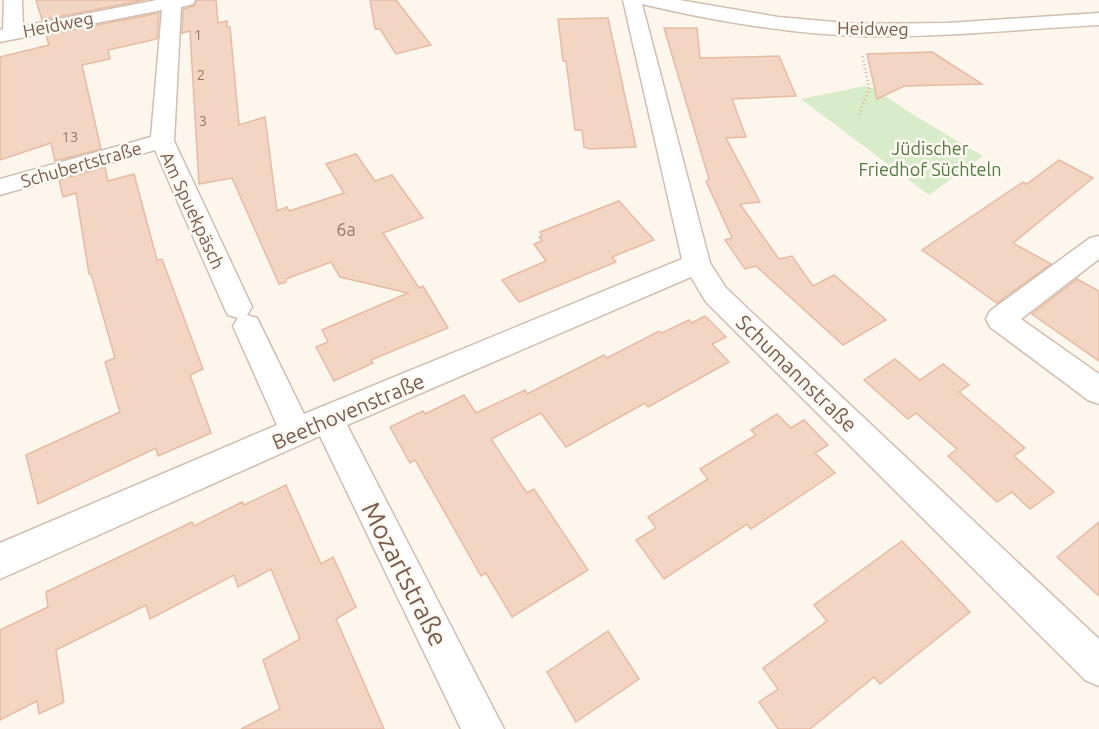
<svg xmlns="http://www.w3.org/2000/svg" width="1099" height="729" font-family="Ubuntu,sans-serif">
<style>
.green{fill:#d8ecc9}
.building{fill:#f3d5c3;stroke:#e6bba3;stroke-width:1.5}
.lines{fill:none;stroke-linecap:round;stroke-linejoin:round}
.street-casing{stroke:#d1beb0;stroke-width:3}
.path{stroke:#d9b8a5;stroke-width:3;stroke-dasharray:1 3;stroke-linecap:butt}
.street{fill:#fff;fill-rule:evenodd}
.labels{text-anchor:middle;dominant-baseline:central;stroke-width:5;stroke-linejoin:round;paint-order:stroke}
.far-number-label{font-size:15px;fill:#987a6a}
.far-street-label{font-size:18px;fill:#7a5c4d;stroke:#fffaf3}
.far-park-label{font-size:18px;fill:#537a41;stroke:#fffaf3}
.number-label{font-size:18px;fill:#987a6a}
.street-label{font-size:21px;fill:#7a5c4d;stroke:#fffaf3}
.near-street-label{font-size:26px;fill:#7a5c4d;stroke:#fffaf3}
</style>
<rect width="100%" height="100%" fill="#fdf6ec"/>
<path class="green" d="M865,86L875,89L912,114L983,156L929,195L801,99Z"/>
<g class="building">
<path d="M36,0H145L42,20Z"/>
<path d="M197,0H216L218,23L227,21V27H230L239,125L265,117L277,211L287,207L289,211L344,193L326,164L356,154L375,181L392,175L423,218L383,233L419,288L423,286L448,328L371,360L373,363L334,381L316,347L328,342L322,330L408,293L340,277L331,262L286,279V282L279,284L232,178L199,184L190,31L182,33L183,9L194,6Z"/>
<path d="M370,0H396L431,45L396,54L380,29H375Z"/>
<path d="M159,13L157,39L108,50L110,59L82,65L101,149L55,161L51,143L0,160V57L49,45L46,35Z"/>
<path d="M608,18L636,147L589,149L584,147L582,130H575L566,61H563L558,19Z"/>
<path d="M664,28H697L700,58L779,56L796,96L732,99L746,137L726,138L760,202L740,204L779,259L792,256L813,286L834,275L886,320L843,345L756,266L745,269L725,240L732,238L706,181L709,179Z"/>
<path d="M932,52L982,84L904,86L877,99L867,54Z"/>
<path d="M1059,160L1093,178L1013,243L1051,264L997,303L922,250L1023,182L1027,184Z"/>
<path d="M105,167L108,181L134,174L157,260L162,259L203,369L190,375L211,433L158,456L156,448L38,504L26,455L120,412L105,362L115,358L91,274H89L76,193L63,197L59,180Z"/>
<path d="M619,201L654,240L612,257L616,262L519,302L502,280L546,261L534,244L542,241L539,237L542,236L540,232Z"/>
<path d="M1077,279L1099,291V361L1032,314Z"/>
<path d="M705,316L726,337L712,344L729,362L648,407L645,403L566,447L541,413L491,439L527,493L534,489L588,570L512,617L486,573L481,576L415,460L410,463L390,427L423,411L425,414L464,395L476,413L525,390L527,394L604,355L607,358L659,331L662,333L689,320L692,323Z"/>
<path d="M895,359L920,380L943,364L969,385L959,392L1025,448L1014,456L1054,492L1030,509L1012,492L997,502L948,456L957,449L916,413L908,419L864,380Z"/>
<path d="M777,414L791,428L804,420L828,445L815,453L835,473L751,529L747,524L664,579L636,540L656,528L648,517L708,479L700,469L756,435L751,430Z"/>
<path d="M286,485L321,564L333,557L356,607L336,619L384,729H241L280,709L263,660L300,639L271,569L238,587L234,575L150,619L146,605L56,650L64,702L39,714L37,701L0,720V630L48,607L46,592L192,522L194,526L242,502L244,505Z"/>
<path d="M1099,522V596L1057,557Z"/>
<path d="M902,541L970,612L880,684L874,677L810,729H778L759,702L778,689L763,668L827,621L814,605Z"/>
<path d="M608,631L639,679L576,722L547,672Z"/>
</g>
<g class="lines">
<g class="street-casing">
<g id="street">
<path d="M4,0H22L23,26L157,0H195L193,4L181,7L174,141L252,307L247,315L257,318L304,414L682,259L623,0H679L778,17L857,24L948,23L1099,13V25C1019,29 939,38 858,36C791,34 708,20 642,4L710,263L726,288L1099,639V686L1085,680L706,302L691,277L347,425L504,729H461L320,436L0,579V543L277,425L233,326L238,318L228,315L224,307L155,150L0,195V179L151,137L162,10L0,42V30L3,29Z"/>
<path d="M1099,236V259L1021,319L1099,374V404L1088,400L990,327L986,319L990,311L1090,238Z"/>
</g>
</g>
<path class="path" d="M859,115L869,88L862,54"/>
<use href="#street" class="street"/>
</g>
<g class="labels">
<g class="far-number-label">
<text x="198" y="34">1</text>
<text x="201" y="74">2</text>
<text x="203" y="120">3</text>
<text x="70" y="136">13</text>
</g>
<g class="far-street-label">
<text transform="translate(58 24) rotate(-11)">Heidweg</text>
<text transform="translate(873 28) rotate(1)">Heidweg</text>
<text transform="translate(81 164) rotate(-16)">Schubertstraße</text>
<text transform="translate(193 210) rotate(65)">Am Spuekpäsch</text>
</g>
<g class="far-park-label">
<text x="930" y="148">Jüdischer<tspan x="930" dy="21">Friedhof Süchteln</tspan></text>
</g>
<g class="number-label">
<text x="346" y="229">6a</text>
</g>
<g class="street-label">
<text transform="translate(797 373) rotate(44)">Schumannstraße</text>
<text transform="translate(348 411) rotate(-23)">Beethovenstraße</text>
</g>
<g class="near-street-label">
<text transform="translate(405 574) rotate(63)">Mozartstraße</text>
</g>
</g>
</svg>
